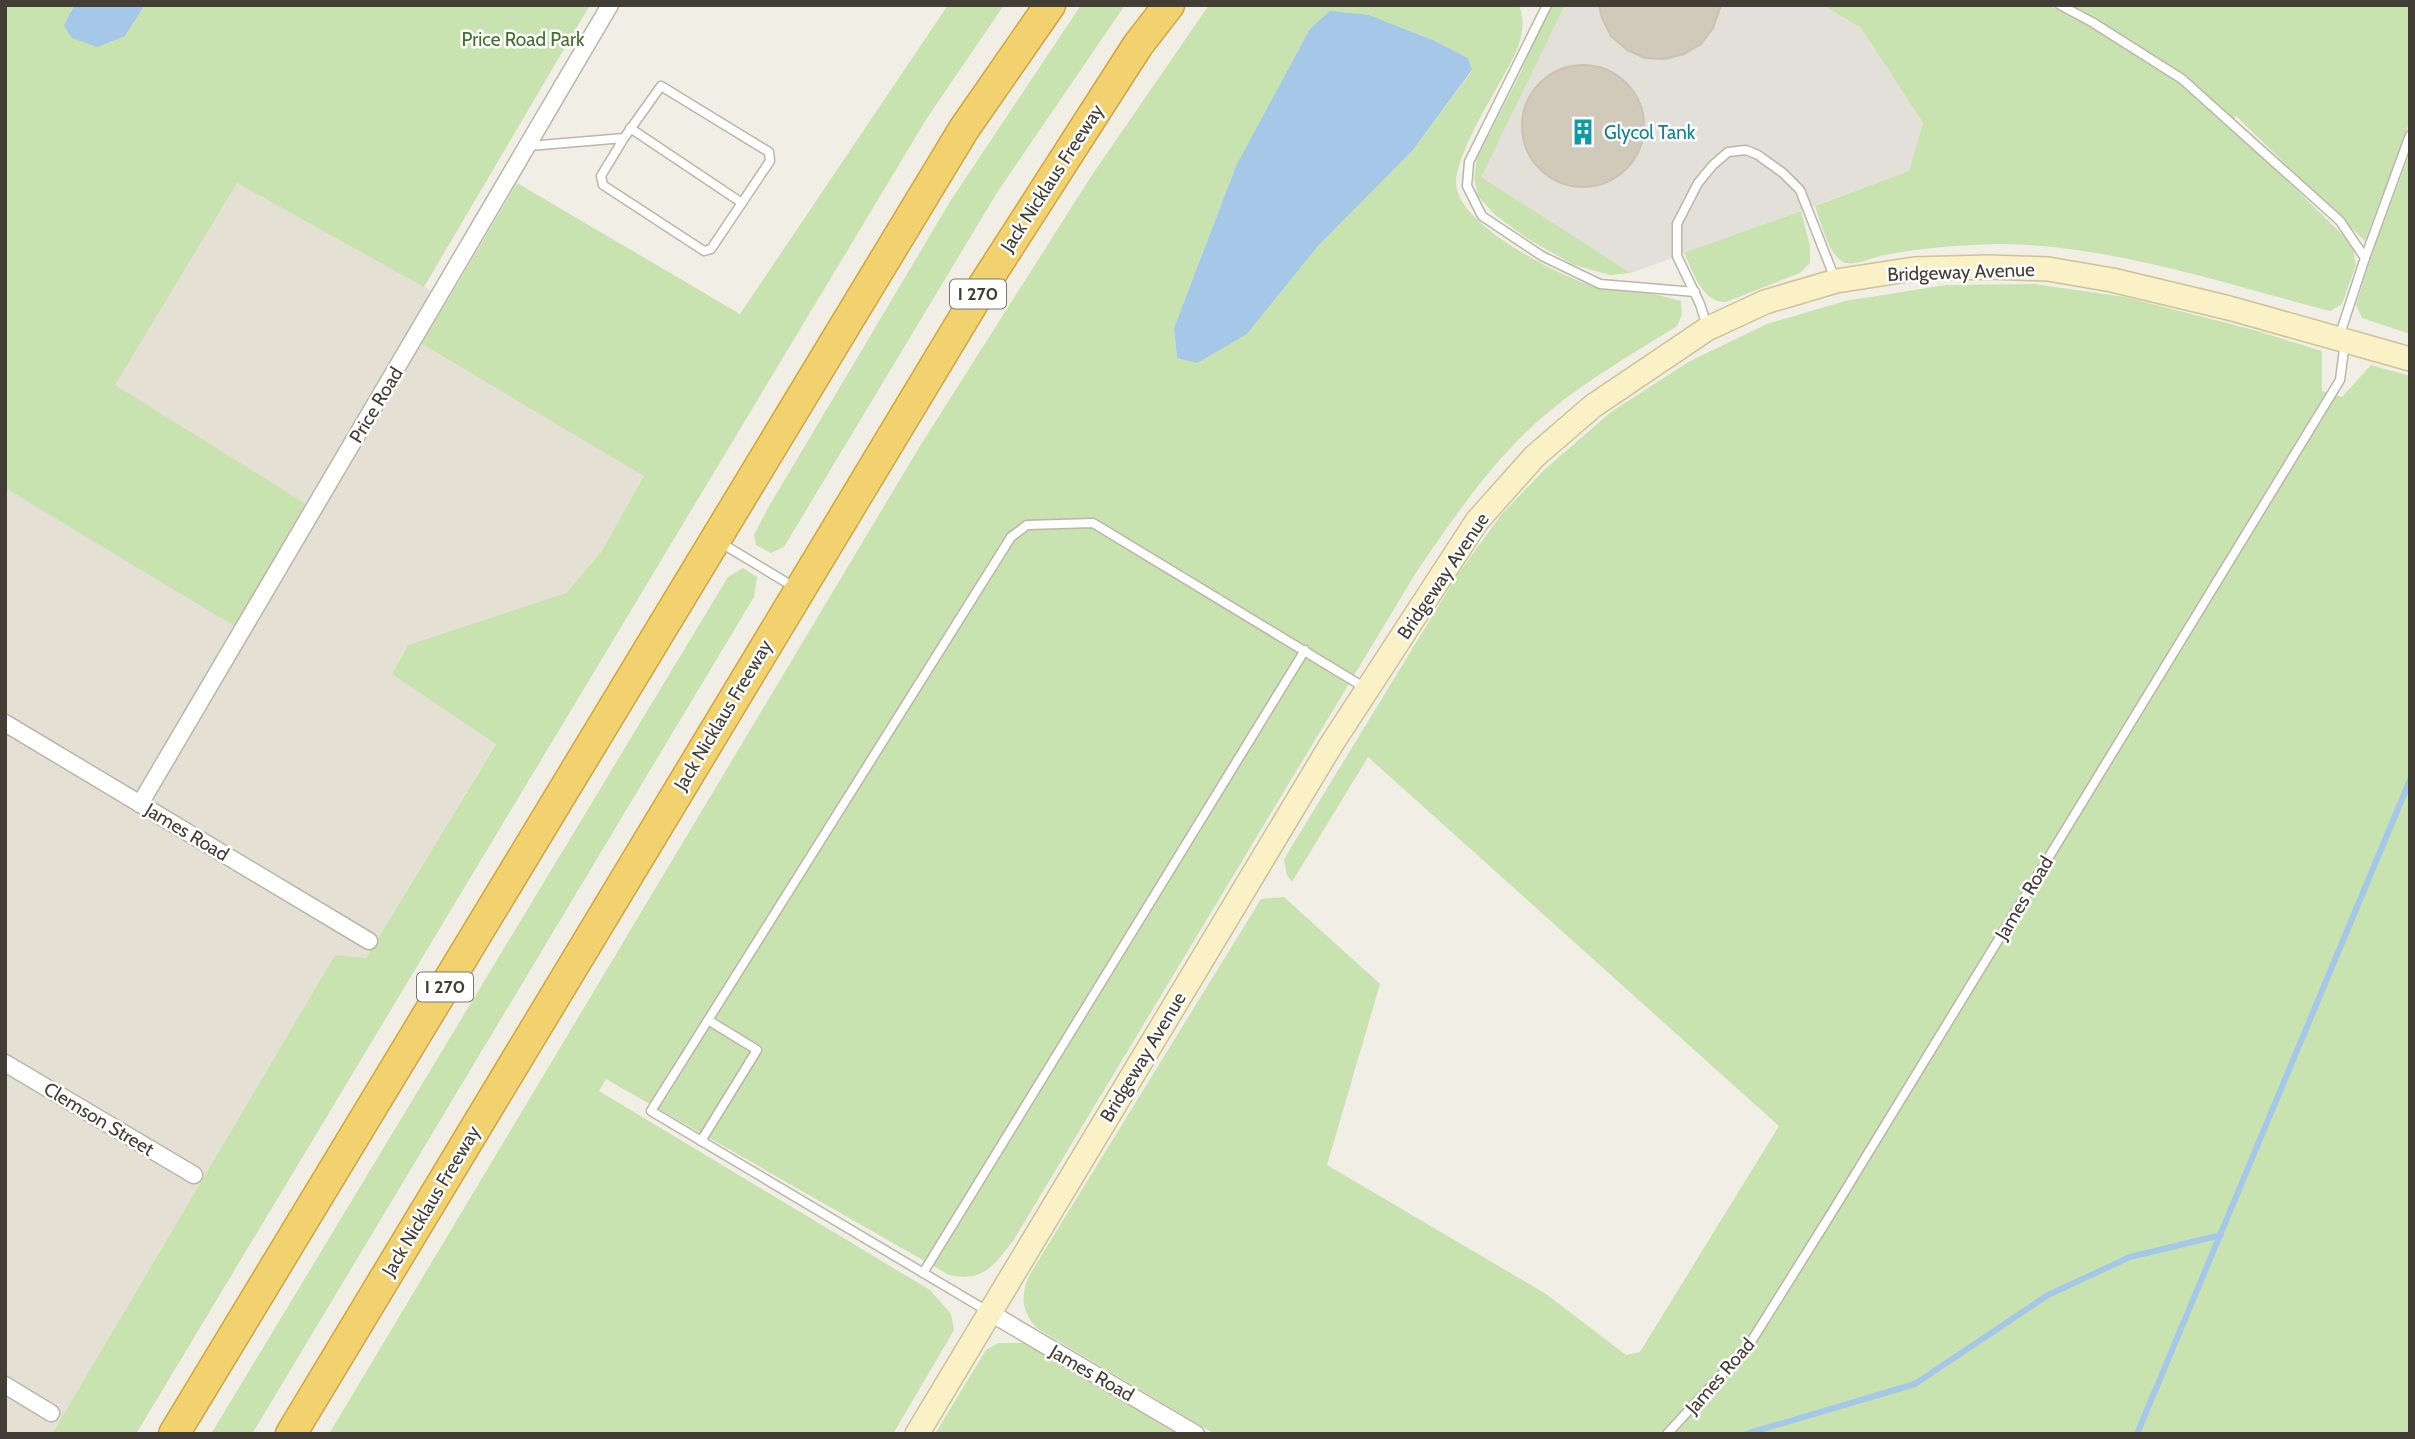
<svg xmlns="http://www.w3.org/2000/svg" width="2415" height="1439" font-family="Cabin,sans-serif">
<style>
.residential{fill:#e4e0d3}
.industrial{fill:#e3e0da}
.green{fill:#c8e2b0;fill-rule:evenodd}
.water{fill:#a5c8e9}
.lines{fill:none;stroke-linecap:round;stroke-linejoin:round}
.stream{stroke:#a5c8e9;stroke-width:6}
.building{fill:#d1cabb;stroke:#cbc3af;stroke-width:2}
.lane-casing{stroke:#bbb6a8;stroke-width:11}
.street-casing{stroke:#bbb6a8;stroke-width:19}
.secondary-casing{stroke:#cdc397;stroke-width:26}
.highway-casing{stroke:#d0a640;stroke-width:33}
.lane{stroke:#fff;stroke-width:8}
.street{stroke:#fff;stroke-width:16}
.secondary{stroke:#faf1c6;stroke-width:23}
.highway{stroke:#f2d16f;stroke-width:30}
.labels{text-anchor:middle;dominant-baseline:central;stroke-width:5;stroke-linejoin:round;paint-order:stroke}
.shield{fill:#fff;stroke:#7b7872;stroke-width:2}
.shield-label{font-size:18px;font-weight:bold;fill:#433e35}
.park-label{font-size:19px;fill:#416f2e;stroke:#fff}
.culture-label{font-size:19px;fill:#0d838f;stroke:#fff;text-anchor:start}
.street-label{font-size:19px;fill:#433e35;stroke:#fff}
</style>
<rect width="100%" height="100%" fill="#f1eee5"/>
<path class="residential" d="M237,183L448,300L422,344L645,476L602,551L566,593L408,645L392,674L496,743L366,958L335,955L52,1434H5V488L236,626L306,504L114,385Z"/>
<path class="industrial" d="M1565,5H1823L1861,28L1923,123L1909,171L1631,273L1480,177Z"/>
<g class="green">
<path d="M5,5H74L70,12L125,36L145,5H590L424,287L237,183L115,385L306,504L236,627L5,488Z"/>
<path d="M948,5H1004L927,118L136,1434H52L335,955L366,958L496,744L392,674L408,645L566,593L602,551L644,476L422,344L517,183L740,314Z"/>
<path d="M1081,5H1125L998,191L784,547L771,553L756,545L754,535L768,508L951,200Z"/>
<path d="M1209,5H1519C1529,30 1516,54 1504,75C1490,100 1456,156 1456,183C1457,225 1557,274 1592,286C1610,293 1626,290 1645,293C1657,294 1669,298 1681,301L1682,315L1677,326C1634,353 1590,378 1551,410C1496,455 1457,513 1417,571L1013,1241C993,1266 984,1282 949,1275L606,1079L599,1091L930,1290L951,1314L954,1330L893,1434H329L920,446L1092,175ZM1369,15L1435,41L1468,58L1472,71L1413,150L1318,246L1247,334L1177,358L1174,328L1236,166Z"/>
<path d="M1550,5H1565L1481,177L1631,273L1610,275L1574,265L1528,239L1495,215L1478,196L1474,178L1477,158L1520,74Z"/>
<path d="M1823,5H2410V121L2365,241L2236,116L2230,125L2352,244L2356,265L2342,304L2330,311C2221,283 2110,244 1996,244C1960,245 1920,248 1885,255C1873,257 1854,267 1843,262C1829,255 1820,220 1815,206L1909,171L1923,123L1861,28Z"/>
<path d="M2410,153V334L2362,318L2356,305L2374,248Z"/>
<path d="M1801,211L1810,246V263L1800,273L1726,302C1702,303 1693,271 1684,253Z"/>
<path d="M2034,284L2125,297L2254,330L2322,351V391L2342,397L2371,365L2410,376V1434H1215L1038,1329C1021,1312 1020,1295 1030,1274L1261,899L1284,897L1380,984L1327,1165L1546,1294L1626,1355L1640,1352L1779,1126L1368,757L1292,882L1287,875L1284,859L1458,574L1501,515L1544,470L1611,412L1690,361L1767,324L1845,301L1946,285Z"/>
<path d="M743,568L757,577L754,597L252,1434H211L728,577Z"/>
<path d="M998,1343H1025L1177,1434H935L986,1350Z"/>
</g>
<g class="water">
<path d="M74,5H145L125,36L97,47L72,38L64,26Z"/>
<path d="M1330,11L1369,15L1435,41L1468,58L1472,70L1413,150L1318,246L1247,334L1197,363L1177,358L1174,328L1236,166L1310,29Z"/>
</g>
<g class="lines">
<g class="stream">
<path d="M1746,1434L1915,1384L2048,1295L2130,1257L2221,1235"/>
<path d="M2137,1434L2410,780"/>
</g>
</g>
<g class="building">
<path d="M1599,5H1721L1713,28L1701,44L1684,54L1665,59L1645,58L1627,50L1611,36L1602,18Z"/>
<circle cx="1583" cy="126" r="61"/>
</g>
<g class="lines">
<g class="lane-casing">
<g id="lane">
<path d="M1547,5L1469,162L1467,186L1482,216L1542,256L1600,284L1695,292"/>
<path d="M2060,5L2092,22L2182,79L2340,221L2365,258L2339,337"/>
<path d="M630,128L742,203"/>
<path d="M529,146L624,138L661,86L769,152L770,161L711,249L704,251L603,185L601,176L624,138"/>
<path d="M2365,258L2410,135"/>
<path d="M1707,326L1700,304L1677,256V224L1698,183L1713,165L1728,152L1746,150L1758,155L1783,173L1800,190L1835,279"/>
<path d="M721,543L794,587"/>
<path d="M701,1141L757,1050L708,1020"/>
<path d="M923,1273L1305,650"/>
<path d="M989,1312L651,1111L1011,537L1027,525L1093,523L1367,689"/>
<path d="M1667,1434L1749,1345L1834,1209L2340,380L2345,342"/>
</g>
</g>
<g class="street-casing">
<g id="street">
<path d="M5,723L369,941"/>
<path d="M140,804L610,5"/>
<path d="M5,1063L194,1175"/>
<path d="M989,1312L1196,1434"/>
<path d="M5,1385L51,1413"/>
</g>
</g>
<g class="secondary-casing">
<path id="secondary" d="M917,1434L1331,745L1477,521L1535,456L1593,406L1707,329L1765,302L1836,281L1914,269L1988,267L2048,269L2112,280L2229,308L2410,359"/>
</g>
<g class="highway-casing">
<g id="highway">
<path d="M174,1434L964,129L1050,5"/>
<path d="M291,1434L982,288L1138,45L1169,5"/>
</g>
</g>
<use href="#lane" class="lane"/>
<use href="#street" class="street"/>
<use href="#secondary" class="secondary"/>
<use href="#highway" class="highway"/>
</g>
<defs>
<g id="building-bare" transform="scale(2.1)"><path d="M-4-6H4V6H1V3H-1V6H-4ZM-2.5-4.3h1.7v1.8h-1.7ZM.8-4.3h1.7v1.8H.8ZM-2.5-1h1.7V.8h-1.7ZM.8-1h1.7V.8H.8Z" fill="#0f9aa8" stroke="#fff" stroke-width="2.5" paint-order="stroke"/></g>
</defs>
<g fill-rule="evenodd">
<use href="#building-bare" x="1583" y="132"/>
</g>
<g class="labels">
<g class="shield">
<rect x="950" y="279.5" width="56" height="29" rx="5"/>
<rect x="417" y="972.5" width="56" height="29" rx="5"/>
</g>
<g class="shield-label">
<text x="978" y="294">I 270</text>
<text x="445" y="987">I 270</text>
</g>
<g class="park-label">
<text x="523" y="39">Price Road Park</text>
</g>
<g class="culture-label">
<text x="1604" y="132">Glycol Tank</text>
</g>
<g class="street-label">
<text transform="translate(1052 178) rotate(-57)">Jack Nicklaus Freeway</text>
<text transform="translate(1961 272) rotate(-2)">Bridgeway Avenue</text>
<text transform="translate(376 405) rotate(-59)">Price Road</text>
<text transform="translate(1443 576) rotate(-56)">Bridgeway Avenue</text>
<text transform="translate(723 715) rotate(-59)">Jack Nicklaus Freeway</text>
<text transform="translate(187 832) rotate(31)">James Road</text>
<text transform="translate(2024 898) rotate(-59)">James Road</text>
<text transform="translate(1143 1057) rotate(-59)">Bridgeway Avenue</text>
<text transform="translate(99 1119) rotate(31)">Clemson Street</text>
<text transform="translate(431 1201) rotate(-59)">Jack Nicklaus Freeway</text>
<text transform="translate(1092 1373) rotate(30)">James Road</text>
<text transform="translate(1720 1376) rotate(-49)">James Road</text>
</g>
</g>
<rect width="2415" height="1439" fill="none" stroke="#433e35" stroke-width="14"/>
</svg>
